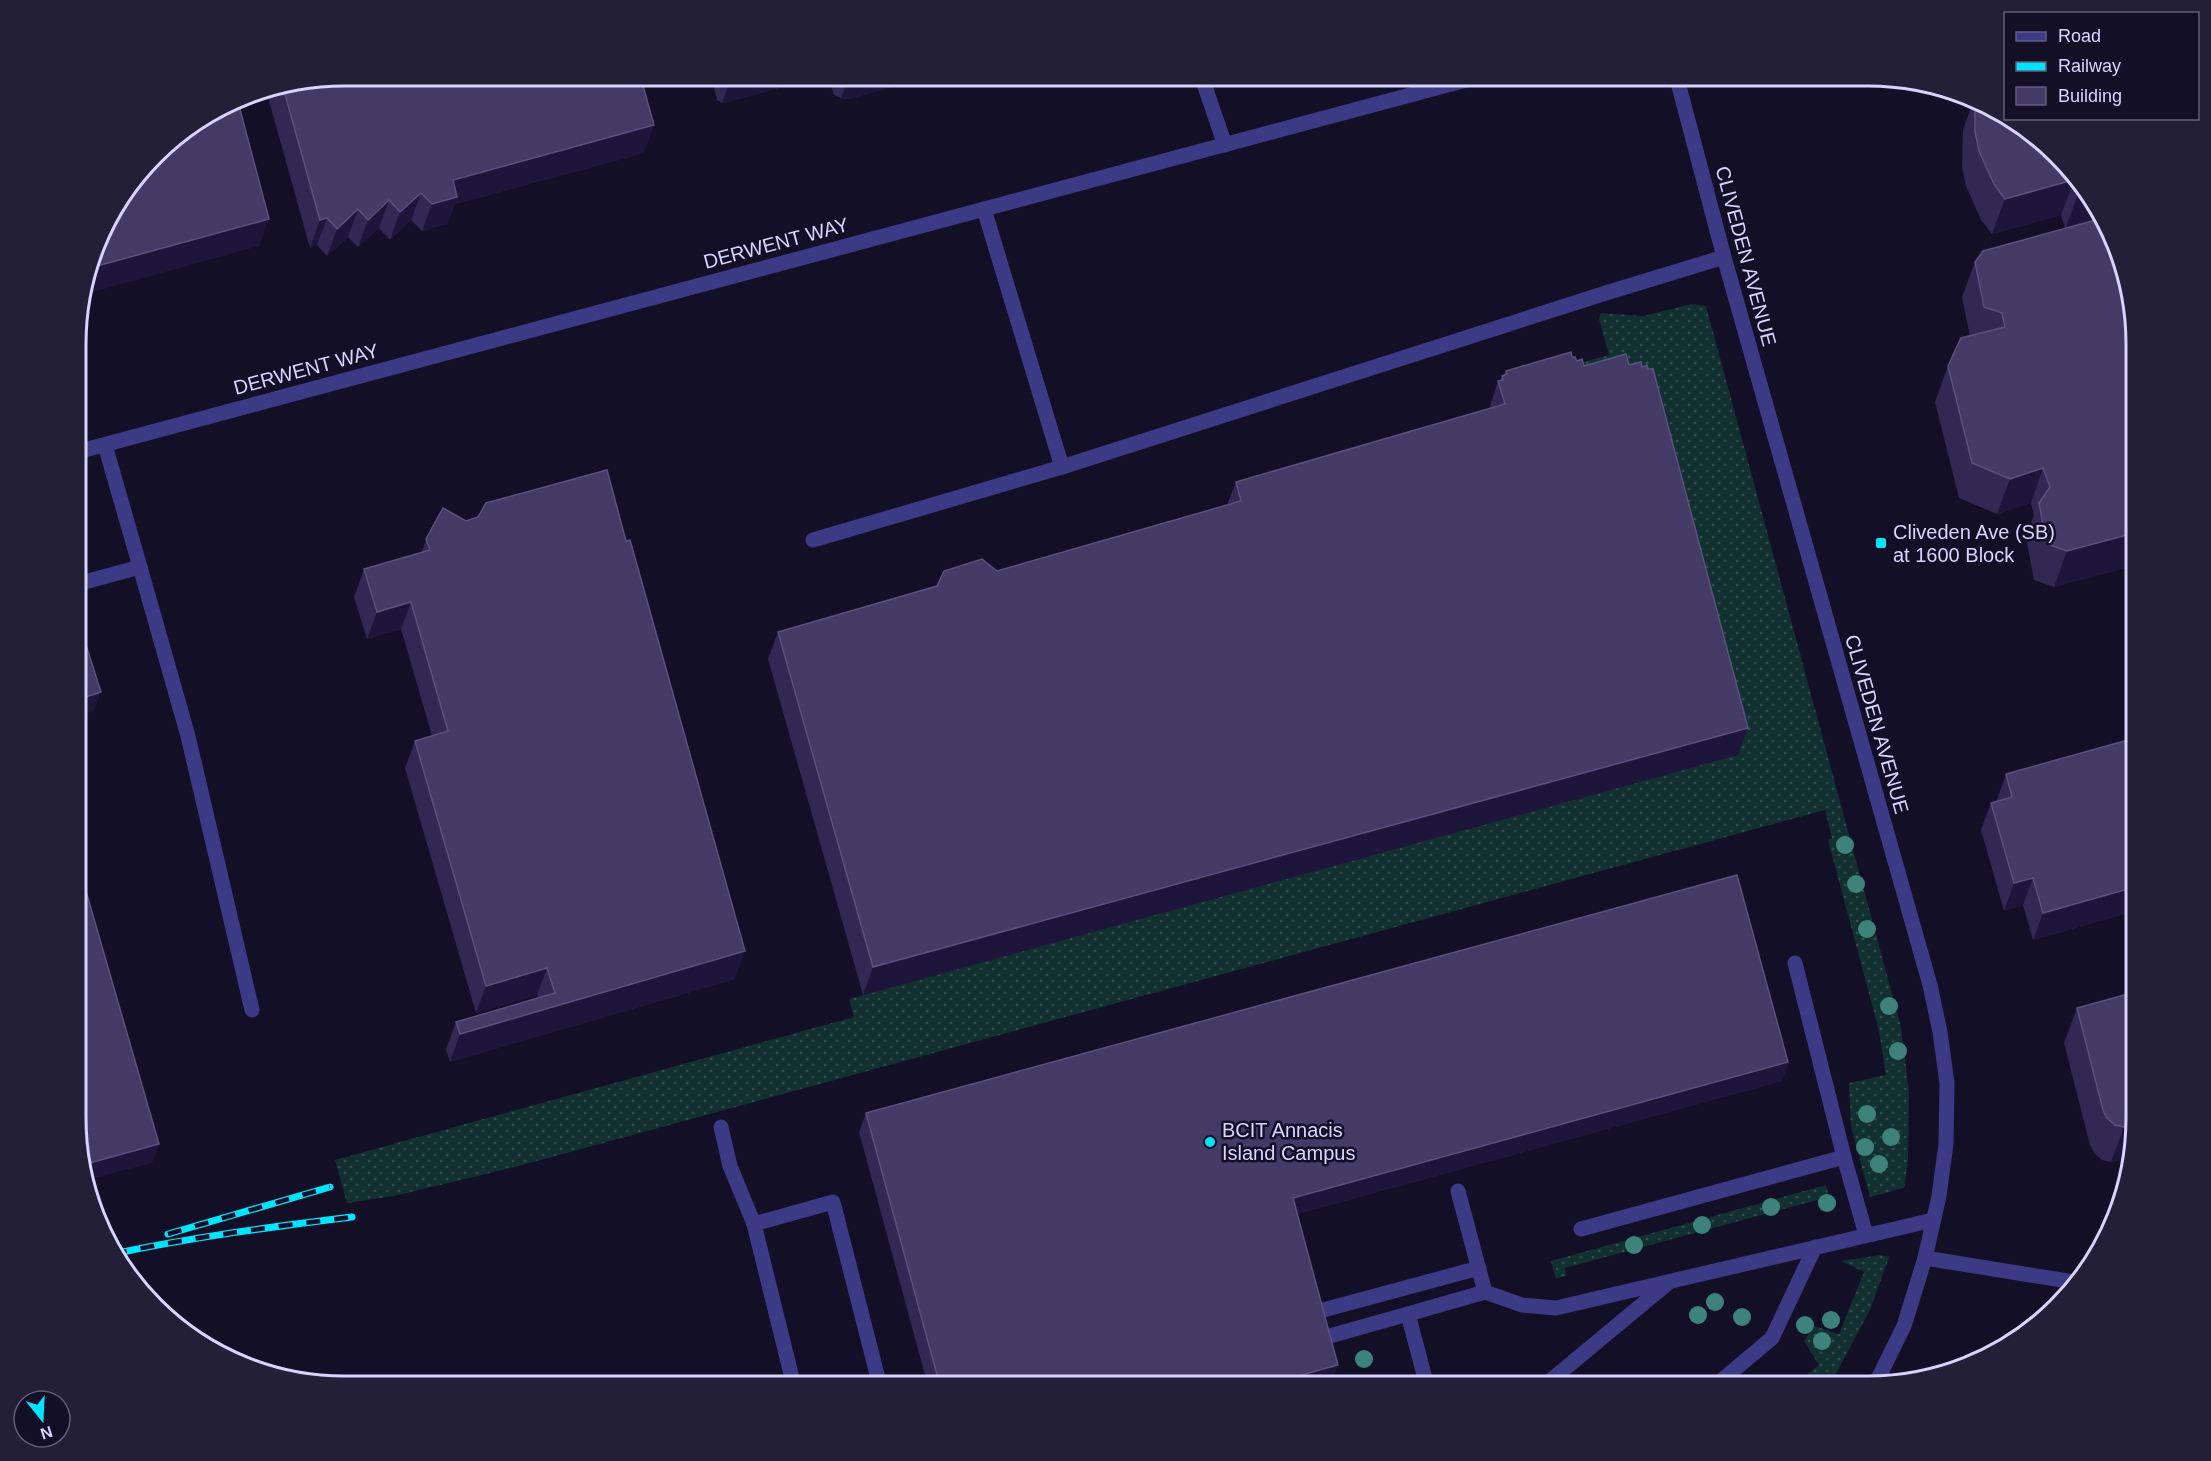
<svg xmlns="http://www.w3.org/2000/svg" width="2211" height="1461" font-family="Arial,sans-serif">
<style>
.grass{fill:url(#grass-dots)}
.lines{fill:none;stroke-linecap:round;stroke-linejoin:round}
.service{stroke:#3d3a85;stroke-width:15}
.minor{stroke:#3d3a85;stroke-width:15}
.tertiary{stroke:#3d3a85;stroke-width:15}
.rail-casing{stroke:#00e5ff;stroke-width:7}
.rail{stroke:#130f26;stroke-width:4.5;stroke-dasharray:14;stroke-linecap:butt}
.tree{fill:#3d827b}
.wall{fill:#312854}
.shaded-wall{fill:#1d163a}
.building{fill:#433a66;stroke:#5a527e;stroke-width:1.5}
.poi-dot{fill:#00e5ff;stroke:#130f26;stroke-width:2}
.labels{text-anchor:middle;dominant-baseline:central;stroke-width:5;stroke-linejoin:round;paint-order:stroke}
.street-label{font-size:20px;fill:#d9d4ff;stroke:#130f26}
.poi-label{font-size:20px;fill:#d9d4ff;stroke:#130f26;text-anchor:start}
.rim{fill:none;stroke:#d9d4ff;stroke-width:3}
</style>
<defs>
<pattern id="grass-dots" width="8" height="8" patternUnits="userSpaceOnUse" patternTransform="scale(1.5)"><rect width="8" height="8" fill="#12302f"/><path d="M2 2h.1M6 6h.1" fill="none" stroke="#344d4e" stroke-width="1.8" stroke-linecap="round"/></pattern>
</defs>
<rect width="100%" height="100%" fill="#130f26"/>
<g class="grass">
<path d="M1691,304L1706,306L1901,1027L1909,1092L1908,1161L1904,1188L1870,1197L1851,1127L1849,1083L1886,1075L1879,1031L1828,840L1832,838L1825,810L515,1167L394,1196L347,1203L335,1160L854,1017L849,999L1737,755L1547,372L1609,355L1599,319L1601,313L1644,316Z"/>
<path d="M1826,1185L1832,1207L1821,1211L1817,1200L1565,1268L1566,1276L1556,1279L1551,1261Z"/>
<path d="M1881,1255L1889,1257L1870,1310L1833,1379L1828,1385H1794L1819,1365L1804,1341L1814,1326L1839,1334L1864,1272L1841,1261Z"/>
</g>
<g class="lines">
<g class="service">
<path d="M1201,75L1225,145"/>
<path d="M984,209L1062,467"/>
<path d="M813,540L1062,467L1609,292L1724,257"/>
<path d="M140,567L188,736L252,1010"/>
<path d="M77,584L140,567L105,445"/>
<path d="M721,1127L730,1166L754,1224"/>
<path d="M1844,1157L1866,1235"/>
<path d="M1458,1191L1485,1292L1522,1305L1556,1308L1933,1220"/>
<path d="M1581,1229L1844,1157L1795,963"/>
<path d="M1312,1313L1479,1268"/>
<path d="M1319,1339L1408,1314"/>
<path d="M794,1386L754,1224L833,1202L880,1386"/>
<path d="M1427,1386L1408,1314L1485,1292"/>
<path d="M1544,1386L1668,1283"/>
<path d="M1715,1386L1772,1338L1815,1247"/>
</g>
<path class="minor" d="M1925,1258L2074,1282"/>
<g class="tertiary">
<path d="M1676,75L1724,257L1930,985L1940,1032L1947,1083L1946,1144L1939,1196L1925,1258L1904,1326L1875,1385"/>
<path d="M77,452L1485,75"/>
</g>
<g class="rail-casing">
<g id="rail">
<path d="M168,1234L330,1187"/>
<path d="M113,1254C192,1237 271,1227 352,1217"/>
</g>
</g>
<use href="#rail" class="rail"/>
</g>
<g class="tree">
<circle cx="1845" cy="845" r="9"/>
<circle cx="1856" cy="884" r="9"/>
<circle cx="1867" cy="929" r="9"/>
<circle cx="1889" cy="1006" r="9"/>
<circle cx="1898" cy="1051" r="9"/>
<circle cx="1867" cy="1114" r="9"/>
<circle cx="1891" cy="1137" r="9"/>
<circle cx="1865" cy="1147" r="9"/>
<circle cx="1879" cy="1164" r="9"/>
<circle cx="1827" cy="1203" r="9"/>
<circle cx="1771" cy="1207" r="9"/>
<circle cx="1702" cy="1225" r="9"/>
<circle cx="1634" cy="1245" r="9"/>
<circle cx="1715" cy="1302" r="9"/>
<circle cx="1698" cy="1315" r="9"/>
<circle cx="1742" cy="1317" r="9"/>
<circle cx="1831" cy="1320" r="9"/>
<circle cx="1805" cy="1325" r="9"/>
<circle cx="1822" cy="1341" r="9"/>
<circle cx="1364" cy="1359" r="9"/>
</g>
<g class="wall">
<path d="M344,75L644,153L455,204L447,224L422,231L411,220L390,240L379,228L358,247L348,237L327,256L317,245L310,248L266,90Z"/>
<path d="M711,75H826L728,102L722,103L717,100Z"/>
<path d="M827,75H933L849,99L841,98L834,95Z"/>
<path d="M1974,99L2017,120L2100,210L2135,326V565L2054,587L2034,580L2026,538L2034,515L2031,503L1997,514L1959,498L1935,402L1948,366L1970,336L1962,297L1975,262L2065,228L2061,215L1992,234L1981,220L1966,186L1962,167L1963,130Z"/>
<path d="M1572,357L1584,366L1748,728L1738,755L863,995L768,659L778,632L997,571L1227,505L1236,482L1489,409L1498,381L1500,380L1502,376L1504,375L1506,371Z"/>
<path d="M426,539L735,979L450,1062L446,1049L456,1022L538,998L537,995L476,1013L405,768L415,741L432,736L401,629L367,639L354,597L364,569L422,552Z"/>
<path d="M2135,738V911L2033,940L2023,905L2004,911L1981,830L1991,803L1996,802L2006,774Z"/>
<path d="M2077,1008L2135,1135L2131,1158L2111,1162L2102,1160L2095,1154L2090,1145L2064,1043Z"/>
<path d="M1788,1062L1782,1081L1297,1214L1331,1384L1324,1386H928L859,1132L866,1113Z"/>
</g>
<g class="shaded-wall">
<path d="M732,75H826L728,102L722,103Z"/>
<path d="M850,75H933L849,99L841,98Z"/>
<path d="M654,125L644,153L455,204L447,224L422,231L432,204L453,180Z"/>
<path d="M2073,180L2074,181L2061,215L1992,234L2005,199Z"/>
<path d="M421,193L411,220L390,240L400,212Z"/>
<path d="M2084,193L2100,210L2103,219L2065,230L2078,194Z"/>
<path d="M389,200L379,228L358,247L368,220Z"/>
<path d="M358,209L348,237L327,256L337,229Z"/>
<path d="M327,218L317,245L310,248L320,220Z"/>
<path d="M269,219L259,246L82,295L90,268Z"/>
<path d="M2043,468L2031,503L1997,514L2010,479Z"/>
<path d="M2135,533V565L2054,587L2067,551Z"/>
<path d="M411,602L401,629L367,639L377,612Z"/>
<path d="M101,692L94,711L77,716V700Z"/>
<path d="M1748,728L1738,755L863,995L873,967Z"/>
<path d="M2033,878L2023,905L2004,911L2014,883Z"/>
<path d="M2135,887V911L2033,940L2043,913Z"/>
<path d="M745,951L735,979L450,1062L460,1034Z"/>
<path d="M547,968L537,995L476,1013L486,986Z"/>
<path d="M1788,1062L1782,1081L1286,1217L1293,1198Z"/>
<path d="M2135,1124V1135L2131,1158L2111,1162L2124,1127Z"/>
<path d="M159,1144L152,1163L87,1180L82,1165Z"/>
<path d="M1338,1365L1331,1384L1324,1386H1262Z"/>
</g>
<g class="building">
<path d="M344,75H640L654,125L453,180L457,197L432,204L421,193L400,212L389,200L368,220L358,209L337,229L327,218L320,220L283,87Z"/>
<path d="M237,98L269,219L90,268L103,224L166,142Z"/>
<path d="M1975,100L2006,115V118H2013L2017,120L2073,180L2005,199L1994,184L1979,151L1975,132Z"/>
<path d="M2075,183L2084,193L2078,194Z"/>
<path d="M2103,218L2135,326V533L2067,551L2047,544L2039,503L2050,487L2043,468L2010,479L1972,463L1948,366L1961,338L2005,327L2002,313L1984,307L1975,262L1983,251Z"/>
<path d="M1571,352L1572,357H1575L1577,361L1582,359L1584,366L1626,354L1629,365L1641,362L1642,367L1647,365L1648,369H1653L1748,728L873,967L778,632L937,586L944,571L982,559L997,571L1241,501L1236,482L1505,404L1498,381L1503,380L1502,376L1507,374L1506,371Z"/>
<path d="M607,470L626,541L630,540L745,951L460,1034L456,1022L555,993L547,968L486,986L415,741L448,731L411,602L377,612L364,569L430,550L426,539L443,508L466,521L478,517L486,503Z"/>
<path d="M77,641L86,645L101,692L77,700Z"/>
<path d="M2135,738V887L2043,913L2033,878L2014,883L1991,803L2012,797L2006,774Z"/>
<path d="M77,860L159,1144L82,1165L77,1152Z"/>
<path d="M1737,875L1788,1062L1293,1198L1338,1365L1262,1386H940L866,1113Z"/>
<path d="M2135,992V1124L2124,1127L2115,1125L2107,1118L2103,1110L2077,1008Z"/>
</g>
<g class="poi-dot">
<rect x="1875" y="537" width="12" height="12" rx="3"/>
<circle cx="1210" cy="1142" r="6"/>
</g>
<g class="labels">
<g class="street-label">
<text transform="translate(776 243) rotate(-15)">DERWENT WAY</text>
<text transform="translate(1746 256) rotate(75)">CLIVEDEN AVENUE</text>
<text transform="translate(306 369) rotate(-15)">DERWENT WAY</text>
<text transform="translate(1877 724) rotate(74)">CLIVEDEN AVENUE</text>
</g>
<g class="poi-label">
<text x="1893" y="532">Cliveden Ave (SB)<tspan x="1893" dy="23">at 1600 Block</tspan></text>
<text x="1222" y="1130">BCIT Annacis<tspan x="1222" dy="23">Island Campus</tspan></text>
</g>
</g>
<path d="M0 0H2211V1461H0ZM344 86H1868A258 258 0 0 1 2126 344V1118A258 258 0 0 1 1868 1376H344A258 258 0 0 1 86 1118V344A258 258 0 0 1 344 86Z" fill="#231f37" fill-rule="evenodd"/>
<path class="rim" d="M344 86H1868A258 258 0 0 1 2126 344V1118A258 258 0 0 1 1868 1376H344A258 258 0 0 1 86 1118V344A258 258 0 0 1 344 86Z"/>
<rect x="2004" y="12" width="195" height="108" fill="#130f26" stroke="#625e7d" stroke-width="1.5"/>
<rect x="2016" y="32" width="30" height="9" fill="#3d3a85" stroke="#625e7d" stroke-width="1.5"/>
<text x="2058" y="42" font-size="18" fill="#d9d4ff">Road</text>
<rect x="2016" y="62" width="30" height="9" fill="#00e5ff" stroke="#625e7d" stroke-width="1.5"/>
<text x="2058" y="72" font-size="18" fill="#d9d4ff">Railway</text>
<rect x="2016" y="87" width="30" height="18" fill="#433a66" stroke="#625e7d" stroke-width="1.5"/>
<text x="2058" y="102" font-size="18" fill="#d9d4ff">Building</text>
<g transform="translate(42 1419) rotate(162)"><circle r="28" fill="#130f26" stroke="#625e7d" stroke-width="1.5"/>
<path d="M0-4.5L10 22L0 15L-10 22Z" fill="#00e5ff"/>
<text y="-9" font-size="16" font-weight="bold" text-anchor="middle" fill="#d9d4ff">N</text>
</g>
</svg>
